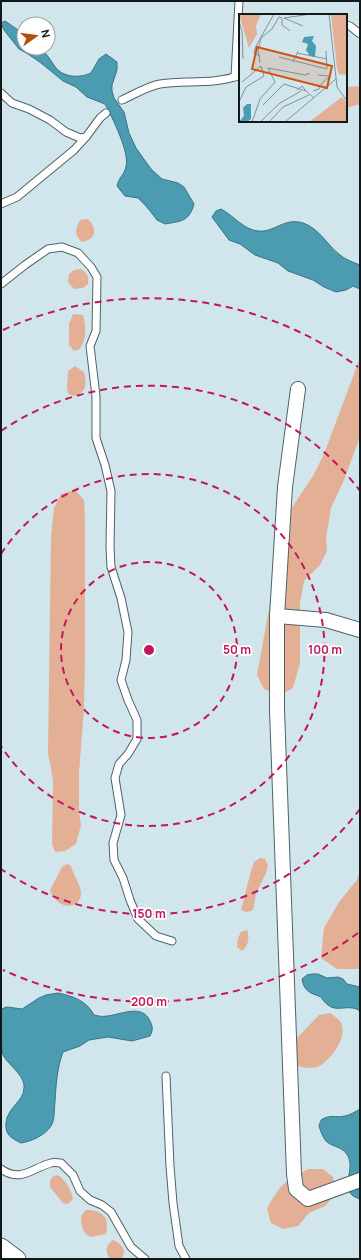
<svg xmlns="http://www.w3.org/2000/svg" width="361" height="1260" font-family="Manrope,sans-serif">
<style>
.green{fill:#e4b095}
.water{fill:#4b9bb1;stroke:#3a7484}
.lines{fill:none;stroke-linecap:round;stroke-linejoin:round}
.service-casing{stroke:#506268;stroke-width:9}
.minor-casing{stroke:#506268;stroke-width:16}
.tertiary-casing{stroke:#506268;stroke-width:19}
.service{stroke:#fff;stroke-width:7}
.minor{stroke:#fff;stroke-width:14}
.tertiary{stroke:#fff;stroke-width:17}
.ring{fill:none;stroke:#c2185b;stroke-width:2;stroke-dasharray:7 5}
.inset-road{fill:none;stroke:#849398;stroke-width:1}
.view{fill:#d2520d;fill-opacity:0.15;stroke:#d2520d;stroke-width:2}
.inset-edge{fill:none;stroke:#11181a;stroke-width:2}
.centre{fill:#c2185b;stroke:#fff;stroke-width:2}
.ring-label{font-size:12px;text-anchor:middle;font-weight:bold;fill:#c2185b;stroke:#fff;stroke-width:3.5;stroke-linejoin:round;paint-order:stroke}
</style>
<rect width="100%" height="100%" fill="#d0e5ec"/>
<g class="green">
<path d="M360,86V104L346,108V87Z"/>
<path d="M88,219C97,228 97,239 82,242C74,234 75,230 80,220Z"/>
<path d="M81,269C87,273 89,276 88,284L83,288L74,289L68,282L69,274L74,270Z"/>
<path d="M73,314L83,315C86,326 87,338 80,349L74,351L69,345V324Z"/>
<path d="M360,358V437L344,480L331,508L326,538L327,551L320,565L304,581L300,603V663L293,688L280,695L264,689L257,675L285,521L293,506L313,476L324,454Z"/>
<path d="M75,366L84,372C87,384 87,392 74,396L68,394L67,387L68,371Z"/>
<path d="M75,490L84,500L85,521V658L84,709L79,773V811L81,825L76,844L65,851L55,852L52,844L53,780L48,753L51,537L54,508L61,494Z"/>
<path d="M260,858L265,859L268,865L266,873L256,894L253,910L247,912L241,910L251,871L254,862Z"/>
<path d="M68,864L71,866C73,875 80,883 81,892C82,910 57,911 50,890L62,867L65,865Z"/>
<path d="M360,869V969H337L321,958L324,928L339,902L357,880Z"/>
<path d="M247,930C250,938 248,946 242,951L237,947L238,938L241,932Z"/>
<path d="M330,1013C334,1016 337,1018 340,1021C349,1035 332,1059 319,1066C311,1070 302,1067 294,1065L292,1051L297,1038L319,1015Z"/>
<path d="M309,1169H323L333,1177L335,1187L333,1197L325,1206L309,1213L298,1226L283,1229L271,1223L267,1209C278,1187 286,1179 309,1169Z"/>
<path d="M58,1175C66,1181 71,1189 73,1199L68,1204L63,1203L50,1187V1181L52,1177Z"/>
<path d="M86,1210C102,1210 110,1217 106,1234L90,1237C82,1232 81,1226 81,1216Z"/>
<path d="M113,1240C121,1243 128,1251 121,1259H110C105,1251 105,1246 113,1240Z"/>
</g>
<g class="water">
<path d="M5,21L24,34V48C28,48 33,47 37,48C47,52 50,60 56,68C65,78 80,78 91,73L99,59L106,54L117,62V70L112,85V91L114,98L124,112L129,133L136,148L151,169L162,179L178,183L184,187L194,204C189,222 181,221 165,224L157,220L146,206L138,198L125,196L117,186C119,177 125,174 126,166C130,153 112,117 105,104L87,97L76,87L63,81L41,63L28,54L19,49L4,30L1,23Z"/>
<path d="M221,209C233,215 244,230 258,231C274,233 284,217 303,223C319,228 328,246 340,255C346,260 353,262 360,265V289L353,286L346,290L336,292L324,287L313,280L288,271L278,263L255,255L240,244L229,240L212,217L216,211Z"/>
<path d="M312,974H318L327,978L338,977L343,979L347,984L360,987V1011C350,1003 337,1013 328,1005C325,1003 323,1000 321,997C311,993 304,992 302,979L307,975Z"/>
<path d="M58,993C73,996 87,1001 94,1015C99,1016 102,1017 107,1016C120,1015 142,1003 150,1021C153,1027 153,1030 150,1036L132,1041L108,1037L89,1040L80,1046L63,1052C57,1068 56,1085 55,1102C54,1109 55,1120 51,1126C44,1136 32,1141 21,1143C11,1138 5,1135 6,1123C7,1108 24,1101 24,1088C25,1075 9,1066 3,1055C0,1044 1,1022 1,1009L7,1007L22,1009L39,998L46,995Z"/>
<path d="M360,1109V1199C336,1192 356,1172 348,1156C342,1146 335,1148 327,1142C324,1140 320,1130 319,1126C319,1125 321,1120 321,1120C330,1114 335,1118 345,1116C350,1115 355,1112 360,1109Z"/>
</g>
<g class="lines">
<g class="service-casing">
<g id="service">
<path d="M346,25L350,26L360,34"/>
<path d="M235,77L239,1"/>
<path d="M1,93L12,103L29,109L50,120L66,132L80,138L86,137L100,118L106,113"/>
<path d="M122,100C133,95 148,86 160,84C186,80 214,85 240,75"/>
<path d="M1,204L17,197L74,150L86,137"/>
<path d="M1,284L25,265L48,249L62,247L78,253L91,267L97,277L96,331L90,346L96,396V438L105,465L111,491L110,547L111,567L121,598L128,632L126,660L121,680L128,700L137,720V739L128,754L119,764L115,778L121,815L113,843L114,860L123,878L130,900L138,919L156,936L172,941"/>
<path d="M166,1076L170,1166L173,1203L179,1246L186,1259"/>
<path d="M1,1169C21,1183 32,1168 51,1163C54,1162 58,1163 61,1163L73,1175L80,1191L90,1200L102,1205L111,1212L131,1247L145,1259"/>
</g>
</g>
<g class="minor-casing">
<g id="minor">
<path d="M298,389L285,487L277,616V710L294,1174L296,1189L308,1199L360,1180"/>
<path d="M277,616L326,620L360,630"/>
</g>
</g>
<g class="tertiary-casing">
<path id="tertiary" d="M1,1247L17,1259"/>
</g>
<use href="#service" class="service"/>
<use href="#minor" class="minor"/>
<use href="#tertiary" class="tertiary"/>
</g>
<g class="ring">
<circle cx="149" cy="650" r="88"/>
<path d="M1 554A176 176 0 1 1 1 746"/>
<path d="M360 809A264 264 0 0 1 1 869M1 431A264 264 0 0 1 360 491"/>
<path d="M358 933A352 352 0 0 1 3 970M3 330A352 352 0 0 1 358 367"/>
</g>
<g transform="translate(239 14)">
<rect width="108" height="108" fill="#d0e5ec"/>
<path d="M0,0H22L17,12L18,20L10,34ZM92,0H108V60L106,61L100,60L98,54ZM103,83L108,88V108H70Z" fill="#e4b095"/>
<path d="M75,22L73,27L77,32L76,43L71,42L67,36L69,30L63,28L65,23ZM8,90H12V105L8,108H0L5,102L4,94Z" fill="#4b9bb1"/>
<path class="inset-road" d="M90,0L98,73L108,87M0,7L3,17L4,45M64,12L45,4L72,0M58,39L88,45M21,42L15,39L17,32L35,0M40,43L88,55L87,37M54,48L59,37M21,49L19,36L22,24L33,15L40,3L43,4V11L51,17M79,61L91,62M3,68L22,52M58,76L63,72L67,77M74,77L80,75L83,69L91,62M0,88L7,73L25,62L22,52M24,91L45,70L67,77L75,84M13,108L21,85L36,68L29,54L66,61L71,59M21,108L41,89L62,77M30,108L44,93L70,81M46,108L97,65"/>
<path class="view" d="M18,33L93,52L88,74L13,55Z"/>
<rect width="108" height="108" class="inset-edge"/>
</g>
<circle cx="149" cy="650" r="6" class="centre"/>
<g class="ring-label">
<text x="237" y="654">50 m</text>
<text x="325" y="654">100 m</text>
<text x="149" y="918">150 m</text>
<text x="149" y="1006">200 m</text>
</g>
<rect width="361" height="1260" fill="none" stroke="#11181a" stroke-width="4"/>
<g transform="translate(36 36) rotate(76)"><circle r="19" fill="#ffffff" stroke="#a0a3a3"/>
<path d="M0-3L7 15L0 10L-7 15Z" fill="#af4f08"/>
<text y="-6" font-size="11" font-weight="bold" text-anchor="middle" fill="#11181a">N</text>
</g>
</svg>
